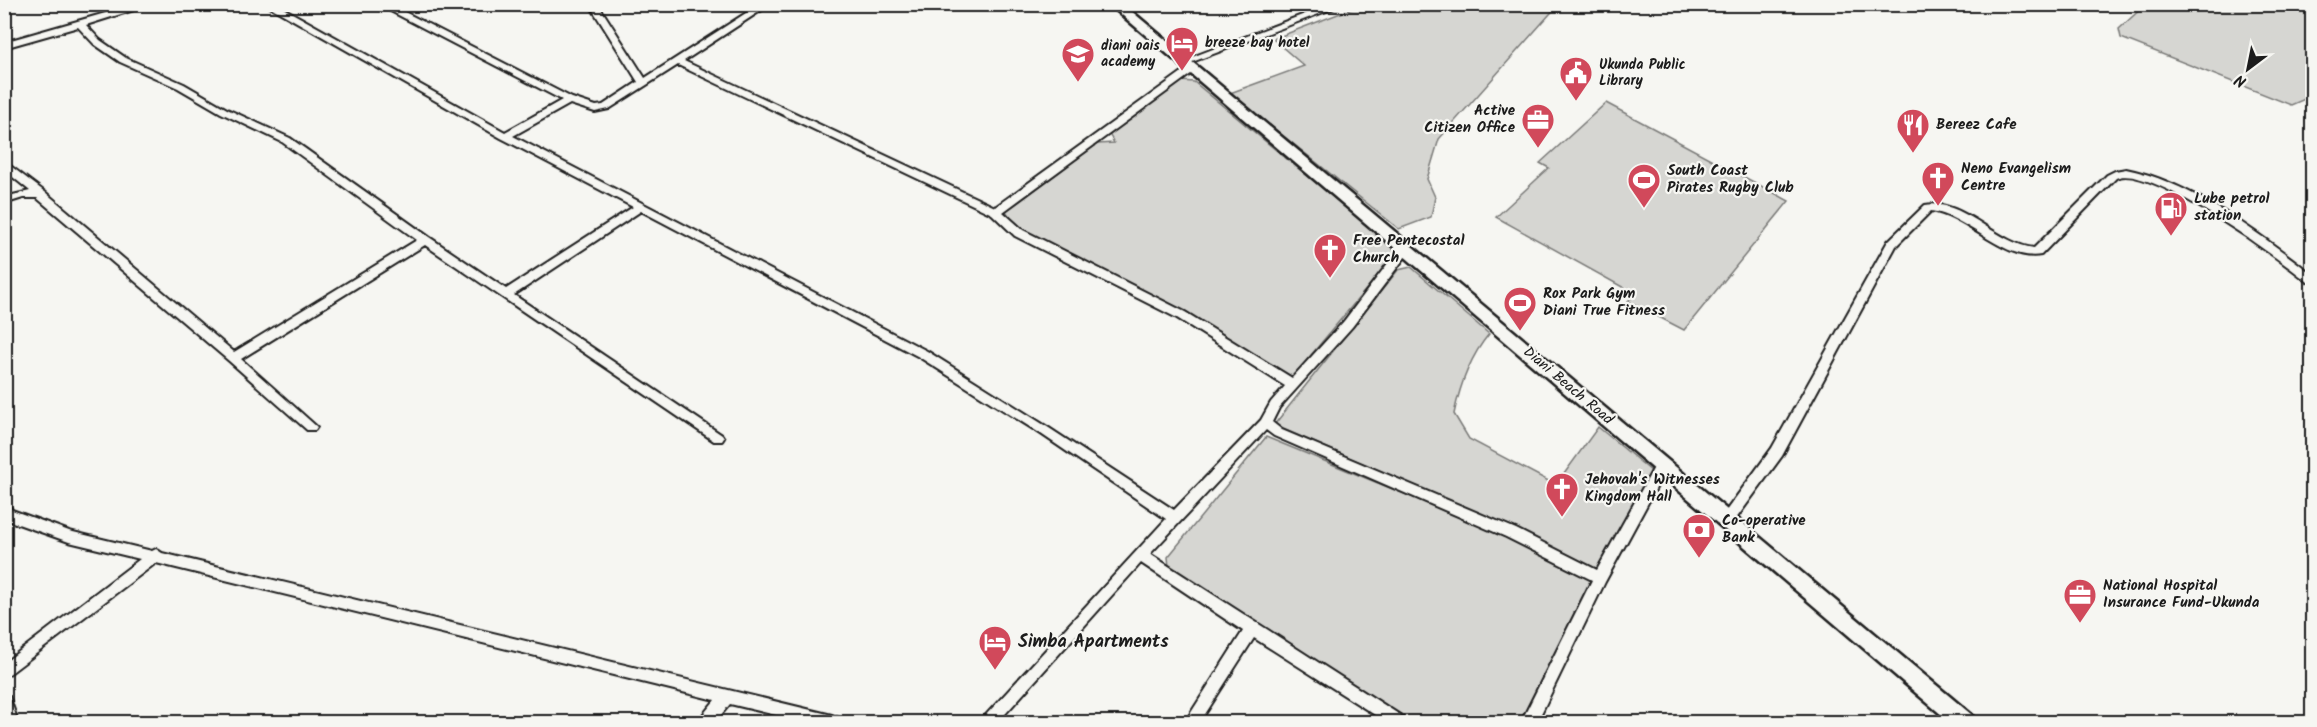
<svg xmlns="http://www.w3.org/2000/svg" width="2317" height="727" font-family="Kalam,sans-serif">
<style>
.green{fill:#d6d6d2;stroke:#797977;stroke-width:1.5}
.lines{fill:none;stroke-linecap:round;stroke-linejoin:round}
.minor-casing{stroke:#1c1c1c;stroke-width:4}
.secondary-casing{stroke:#1c1c1c;stroke-width:5}
.minor{fill:#f6f6f2;fill-rule:evenodd}
.secondary{fill:#f6f6f2;fill-rule:evenodd}
.labels{text-anchor:middle;dominant-baseline:central;stroke-width:4.5;stroke-linejoin:round;paint-order:stroke}
.far-poi-label{font-size:14px;font-weight:bold;fill:#1c1c1c;stroke:#f6f6f2;text-anchor:start}
.poi-label{font-size:15px;font-weight:bold;fill:#1c1c1c;stroke:#f6f6f2;text-anchor:start}
.street-label{font-size:15px;fill:#1c1c1c;stroke:#f6f6f2}
.near-poi-label{font-size:18px;font-weight:bold;fill:#1c1c1c;stroke:#f6f6f2;text-anchor:start}
</style>
<rect width="100%" height="100%" fill="#f6f6f2"/>
<filter id="ink" filterUnits="userSpaceOnUse"><feTurbulence type="fractalNoise" baseFrequency=".0167" numOctaves="2"/><feDisplacementMap in="SourceGraphic" scale="12" xChannelSelector="R" yChannelSelector="G"/><feConvolveMatrix kernelMatrix="1 2 1 2 8 2 1 2 1" color-interpolation-filters="sRGB"/></filter>
<g filter="url(#ink)">
<g class="green">
<path d="M1364,4L1558,5L1439,139L1427,179L1435,197L1431,217L1399,229L1230,93L1304,66L1273,39Z"/>
<path d="M2145,5H2312V90L2305,99L2291,105L2121,38L2119,29Z"/>
<path d="M1180,81L1194,82L1398,251L1291,379L1019,231L1006,211L1097,144L1114,143L1109,134Z"/>
<path d="M1606,103L1789,201L1684,330L1628,301L1635,294L1496,217L1549,168L1540,163Z"/>
<path d="M1411,267L1489,334C1470,357 1460,385 1454,414L1469,439L1556,485L1598,427L1657,476L1597,569L1522,532L1274,425L1398,270Z"/>
<path d="M1266,437L1509,537L1594,581L1521,722H1408L1169,567L1168,557Z"/>
</g>
<g class="lines">
<g class="minor-casing">
<g id="minor">
<path d="M137,4H153L86,25L100,40L126,58L184,84L227,109L290,138L429,237L506,289L633,207L501,138L265,4H276L505,132L562,100L377,4H389L572,98L596,106L603,105L638,82L589,4H598L645,78L760,4H771L684,61L995,207L1189,67H1195V71L1003,212L1023,230L1185,312L1292,378L1344,321L1401,246H1409L1410,249L1409,252L1352,327L1279,408L1272,422L1282,430L1516,529L1597,570L1657,462H1667L1668,466L1605,582L1537,722H1521L1592,580L1506,537L1274,436L1266,430L1150,554L1403,717L1405,722H1386L1254,638L1200,722H1185L1243,631L1141,563L998,722H982L984,717L1166,519L1041,434L919,357L641,211L514,295L722,435L724,438L722,441H714L425,245L241,359L317,427L315,430H307L229,361L37,198H23L4,204V197L30,191L4,170V161L45,192L234,352L417,240L282,142L221,113L178,88L120,62L94,44L78,27L4,48V42ZM678,65L992,214L1015,236L1177,318L1285,386L1271,402L1261,420L1174,510L1049,428L927,351L513,136L570,104L595,112L609,109Z"/>
<path d="M1331,4H1345L1187,64H1181L1179,62Z"/>
<path d="M2126,169C2189,181 2262,235 2312,274V283L2308,282C2279,259 2149,162 2116,178L2041,255C2005,262 1967,216 1931,211L1896,246L1782,456L1733,523L1728,524L1723,523L1721,519L1723,515L1772,448L1888,241L1925,205C1962,198 1997,244 2034,248L2107,175L2115,171Z"/>
<path d="M4,504L9,505L12,510L69,531L152,551L156,549L162,553L832,715L837,717L840,722H805L730,704L715,722H699L701,717L715,700L156,563L4,678V663L140,559L69,542L4,519Z"/>
<path d="M4,694L9,696L18,722H4Z"/>
</g>
</g>
<g class="secondary-casing">
<path id="secondary" d="M1109,4H1123L1972,715L1975,722H1950Z"/>
</g>
<use href="#minor" class="minor"/>
<use href="#secondary" class="secondary"/>
</g>
</g>
<defs>
<g id="hotel-pin" transform="scale(1.725)"><path d="M0 17L-7.5 6A9.5 9.5 0 1 1 7.5 6Z" fill="#d1495b" stroke="#f6f6f2"/><path d="M-6-4.5h1.5V1H6V5H4.5V3h-9V5H-6ZM-4 0a1.8 1.8 0 1 1 3.6 0ZM.5 0V-2.5h3Q6-2.5 6 0Z" fill="#fff"/></g>
<g id="school-pin" transform="scale(1.725)"><path d="M0 17L-7.5 6A9.5 9.5 0 1 1 7.5 6Z" fill="#d1495b" stroke="#f6f6f2"/><path d="M0-5L7-2L0 1L-7-2ZM-4 1L0 2.5L4 1V4Q0 6-4 4Z" fill="#fff"/></g>
<g id="civic-pin" transform="scale(1.725)"><path d="M0 17L-7.5 6A9.5 9.5 0 1 1 7.5 6Z" fill="#d1495b" stroke="#f6f6f2"/><path d="M-.6-6.5H3V-4.5H.6V-3L4-1V1h2V6H-6V1h2V-1L-.6-3ZM-1.2 2.5V6h2.4V2.5Z" fill="#fff"/></g>
<g id="office-pin" transform="scale(1.725)"><path d="M0 17L-7.5 6A9.5 9.5 0 1 1 7.5 6Z" fill="#d1495b" stroke="#f6f6f2"/><path d="M-6-3h4V-5.5h4V-3h4V5H-6ZM-1-4.5V-3h2v-1.5ZM-6 0V1H6V0Z" fill="#fff"/></g>
<g id="restaurant-pin" transform="scale(1.725)"><path d="M0 17L-7.5 6A9.5 9.5 0 1 1 7.5 6Z" fill="#d1495b" stroke="#f6f6f2"/><path d="M-5-6h1v4h1v-4h1v4h1v-4h1v5L-1.5 .5V6h-2V.5L-5-1ZM5-6V6H3V1.5H1.5Q1.5-4 5-6Z" fill="#fff"/></g>
<g id="church-pin" transform="scale(1.725)"><path d="M0 17L-7.5 6A9.5 9.5 0 1 1 7.5 6Z" fill="#d1495b" stroke="#f6f6f2"/><path d="M-1.2-6h2.4v3.5h3.3v2.4h-3.3V6h-2.4V-.1h-3.3v-2.4h3.3Z" fill="#fff"/></g>
<g id="stadium-pin" transform="scale(1.725)"><path d="M0 17L-7.5 6A9.5 9.5 0 1 1 7.5 6Z" fill="#d1495b" stroke="#f6f6f2"/><path d="M0-5a6.5 5 0 1 0 0 10a6.5 5 0 1 0 0-10ZM-3.5-1.8h7v3.6h-7Z" fill="#fff"/></g>
<g id="fuel-pin" transform="scale(1.725)"><path d="M0 17L-7.5 6A9.5 9.5 0 1 1 7.5 6Z" fill="#d1495b" stroke="#f6f6f2"/><path d="M-5.5-6h7V0h2V4h1.3V-2.5L3-4.5l.8-.8L6-3V5H2.5V1h-1V6h-7ZM-4.2-4.7v3.2H.2V-4.7Z" fill="#fff"/></g>
<g id="bank-pin" transform="scale(1.725)"><path d="M0 17L-7.5 6A9.5 9.5 0 1 1 7.5 6Z" fill="#d1495b" stroke="#f6f6f2"/><path d="M-6-4H6V4H-6ZM0-2.3a2.3 2.3 0 1 0 0 4.6a2.3 2.3 0 1 0 0-4.6Z" fill="#fff"/></g>
</defs>
<g fill-rule="evenodd">
<use href="#hotel-pin" x="1182" y="43"/>
<use href="#school-pin" x="1078" y="54"/>
<use href="#civic-pin" x="1576" y="73"/>
<use href="#office-pin" x="1538" y="120"/>
<use href="#restaurant-pin" x="1913" y="125"/>
<use href="#church-pin" x="1938" y="178"/>
<use href="#stadium-pin" x="1644" y="180"/>
<use href="#fuel-pin" x="2171" y="208"/>
<use href="#church-pin" x="1330" y="250"/>
<use href="#stadium-pin" x="1520" y="303"/>
<use href="#church-pin" x="1562" y="489"/>
<use href="#bank-pin" x="1699" y="530"/>
<use href="#office-pin" x="2080" y="595"/>
<use href="#hotel-pin" x="995" y="642"/>
</g>
<g class="labels">
<g class="far-poi-label">
<text x="1205" y="43">breeze bay hotel</text>
<text x="1101" y="46">diani oais<tspan x="1101" dy="16">academy</tspan></text>
<text x="1599" y="65">Ukunda Public<tspan x="1599" dy="16">Library</tspan></text>
</g>
<g class="poi-label">
<text x="1515" y="111" text-anchor="end">Active<tspan x="1515" dy="17">Citizen Office</tspan></text>
<text x="1936" y="125">Bereez Cafe</text>
<text x="1961" y="169">Neno Evangelism<tspan x="1961" dy="17">Centre</tspan></text>
<text x="1667" y="171">South Coast<tspan x="1667" dy="17">Pirates Rugby Club</tspan></text>
<text x="2194" y="199">Lube petrol<tspan x="2194" dy="17">station</tspan></text>
<text x="1353" y="241">Free Pentecostal<tspan x="1353" dy="17">Church</tspan></text>
<text x="1543" y="294">Rox Park Gym<tspan x="1543" dy="17">Diani True Fitness</tspan></text>
<text x="1585" y="480">Jehovah's Witnesses<tspan x="1585" dy="17">Kingdom Hall</tspan></text>
<text x="1722" y="521">Co-operative<tspan x="1722" dy="17">Bank</tspan></text>
<text x="2103" y="586">National Hospital<tspan x="2103" dy="17">Insurance Fund-Ukunda</tspan></text>
</g>
<g class="street-label">
<text transform="translate(1568 386) rotate(40)">Diani Beach Road</text>
</g>
<g class="near-poi-label">
<text x="1018" y="642">Simba Apartments</text>
</g>
</g>
<rect width="2317" height="727" fill="none" stroke="#f6f6f2" stroke-width="24"/>
<rect x="12" y="12" width="2293" height="703" fill="none" stroke="#1c1c1c" stroke-width="2" filter="url(#ink)"/>
<g transform="translate(2248 69) rotate(212)" stroke="#f6f6f2" stroke-width="4.5" paint-order="stroke">
<path d="M0-4.5L10 22L0 15L-10 22Z" fill="#1c1c1c"/>
<text y="-9" font-size="16" font-weight="bold" text-anchor="middle" fill="#1c1c1c">N</text>
</g>
</svg>
